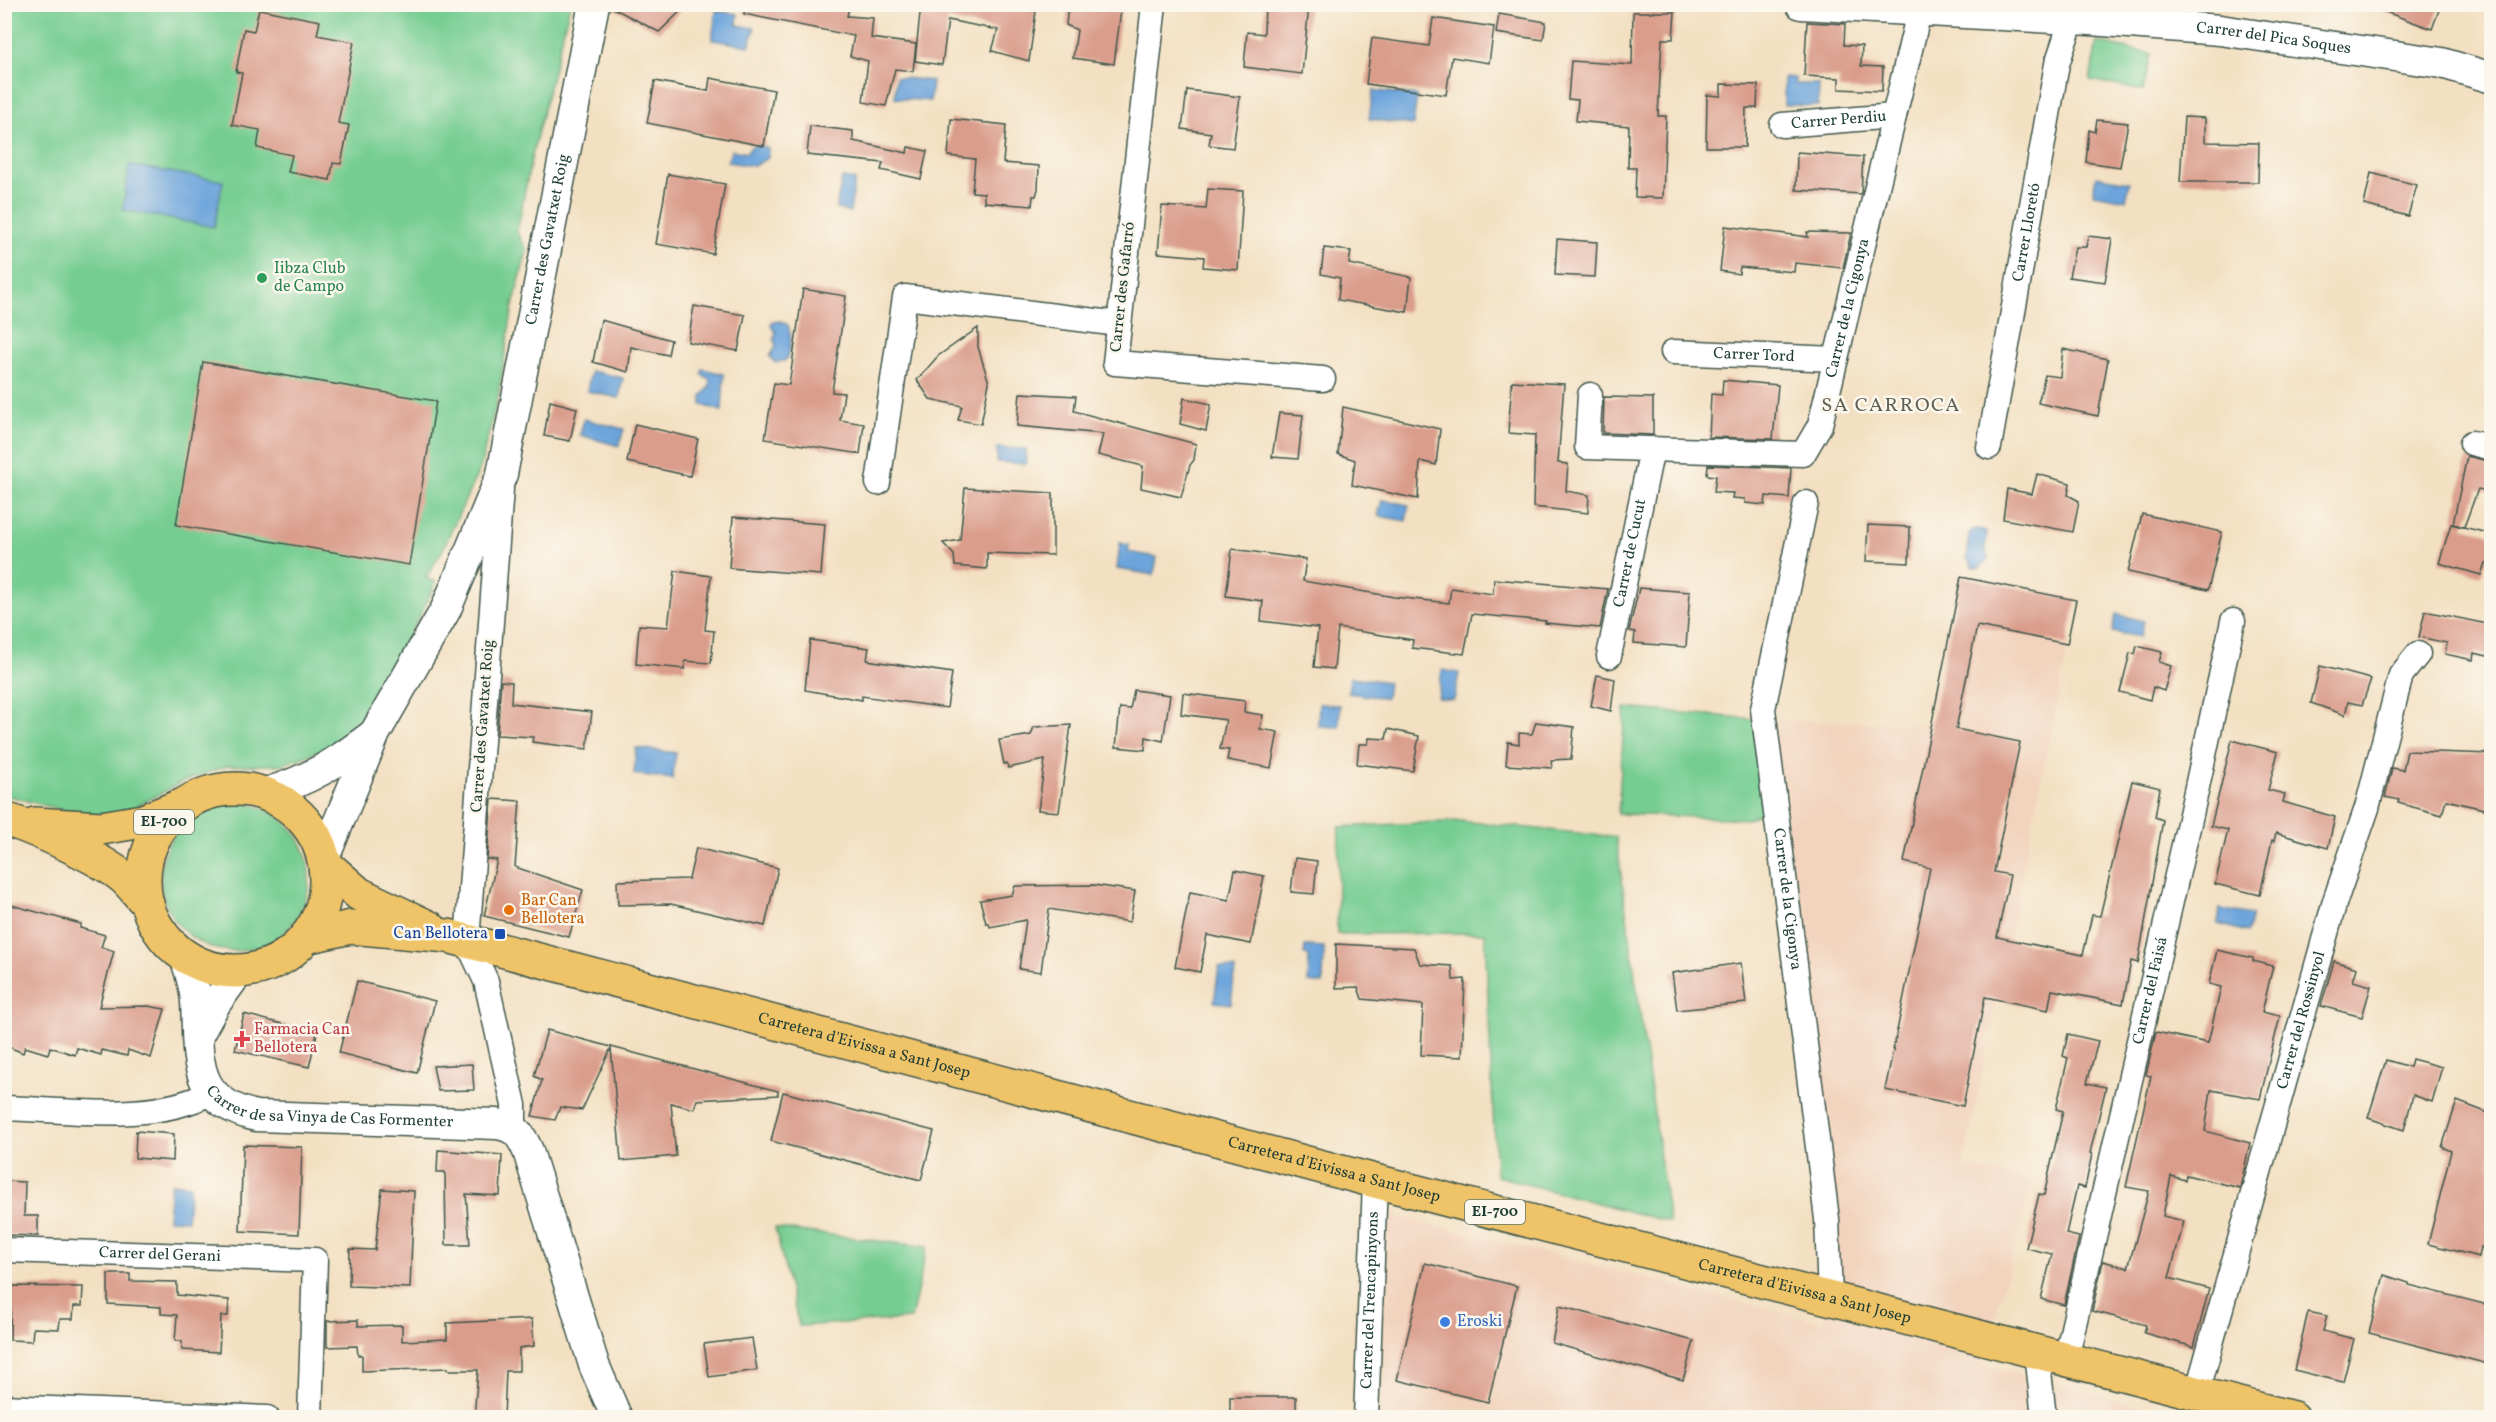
<svg xmlns="http://www.w3.org/2000/svg" width="2496" height="1422" font-family="Vollkorn,serif">
<style>
.built{fill:#f2d4be}
.green{fill:#76cd92;stroke:#4a8563;stroke-width:1.5}
.water{fill:#6ca4db;stroke:#467088;stroke-width:1.5}
.building{fill:#da9d8c}
.lines{fill:none;stroke-linecap:round;stroke-linejoin:round}
.minor-casing{stroke:#3f5549;stroke-width:27}
.tertiary-casing{stroke:#3f5549;stroke-width:33}
.primary-casing{stroke:#3f5549;stroke-width:36}
.minor{stroke:#fff;stroke-width:24}
.tertiary{stroke:#fff;stroke-width:30}
.primary{stroke:#efc469;stroke-width:33}
.leisure-dot{fill:#2e9e5b;stroke:#fbf7ec;stroke-width:2}
.food-dot{fill:#e8710a;stroke:#fbf7ec;stroke-width:2}
.transit-dot{fill:#1a4fb4;stroke:#fbf7ec;stroke-width:2}
.health-dot{fill:#e0444e;stroke:#fbf7ec;stroke-width:2}
.shop-dot{fill:#3f7fe0;stroke:#fbf7ec;stroke-width:2}
.labels{text-anchor:middle;dominant-baseline:central;stroke-width:5;stroke-linejoin:round;paint-order:stroke}
.shield{fill:#fbf7ec;stroke:#61756b;stroke-width:1.5}
.shield-label{font-size:15px;font-weight:bold;fill:#1f3d34}
.street-label{font-size:16px;fill:#1f3d34;stroke:#fbf7ec}
.leisure-label{font-size:16px;fill:#27864d;stroke:#fbf7ec;text-anchor:start}
.food-label{font-size:16px;fill:#c56008;stroke:#fbf7ec;text-anchor:start}
.transit-label{font-size:16px;fill:#164399;stroke:#fbf7ec;text-anchor:end}
.health-label{font-size:16px;fill:#be3a42;stroke:#fbf7ec;text-anchor:start}
.shop-label{font-size:16px;fill:#366cbe;stroke:#fbf7ec;text-anchor:start}
.quarter-label{font-size:20px;letter-spacing:1.5px;fill:#605f53;stroke:#fbf7ec}
</style>
<rect width="100%" height="100%" fill="#fbf7ec"/>
<filter id="ink" filterUnits="userSpaceOnUse"><feTurbulence type="fractalNoise" baseFrequency=".0167" numOctaves="2"/><feDisplacementMap in="SourceGraphic" scale="12" xChannelSelector="R" yChannelSelector="G"/><feConvolveMatrix kernelMatrix="1 2 1 2 8 2 1 2 1" color-interpolation-filters="sRGB"/></filter>
<filter id="wash" filterUnits="userSpaceOnUse"><feTurbulence type="fractalNoise" baseFrequency=".008" numOctaves="4" result="noise"/><feDisplacementMap in="SourceGraphic" scale="24" xChannelSelector="R" yChannelSelector="G"/><feGaussianBlur stdDeviation="1.35" result="paint"/><feColorMatrix in="noise" values="0 0 0 0 0 0 0 0 0 0 0 0 0 0 0 0 0 1.4 0 .05"/><feComposite in="paint" operator="in"/></filter>
<g filter="url(#wash)">
<rect width="100%" height="100%" fill="#f3e0c2"/>
<path class="built" d="M1957,574L2078,599L1963,1166L2033,1181L1982,1365L2181,1417L1380,1418L1385,1213L1824,1323L1837,1249L1774,720L1928,724Z"/>
<g class="green">
<path d="M4,5H570L532,155L517,232L527,250L513,306L498,397L480,468L442,551L426,578L436,582L421,614L358,723L326,749L281,765L227,766L182,782L119,816L76,814L5,795Z"/>
<path d="M2097,42L2151,54L2143,91L2090,80Z"/>
<path d="M1625,708L1754,719L1766,810L1748,819L1618,814Z"/>
<circle cx="235" cy="877" r="74"/>
<path d="M1460,821L1616,837L1669,1222L1496,1176L1485,933L1337,934L1339,827Z"/>
<path d="M775,1228L927,1247L911,1319L799,1326Z"/>
</g>
<g class="water">
<path d="M716,11L738,14L737,25L755,28L749,46L712,40Z"/>
<path d="M896,77L932,81L930,101L895,98Z"/>
<path d="M1784,77L1795,78V84H1819L1818,106L1784,105Z"/>
<path d="M1373,90L1417,96L1413,125L1369,119Z"/>
<path d="M758,145L768,148V158L754,166L727,162L732,150L747,153L751,147Z"/>
<path d="M129,165L223,181L214,227L123,210Z"/>
<path d="M2096,176L2130,182L2126,200L2093,194Z"/>
<path d="M842,178L855,180L850,212L836,209Z"/>
<path d="M780,321L788,325C792,339 792,347 786,360L775,363L770,356L776,347L774,338L776,333L771,326L772,322Z"/>
<path d="M703,369L724,374L722,411L702,405V396L710,386V380L702,374Z"/>
<path d="M591,371L623,378L619,398L587,391Z"/>
<path d="M584,419L624,429L619,446L580,435Z"/>
<path d="M997,448L1026,449V464L997,462Z"/>
<path d="M1382,500L1409,505L1406,521L1378,516Z"/>
<path d="M1974,529H1980L1987,533L1985,548L1988,558L1980,568L1973,567L1967,558L1969,533Z"/>
<path d="M1120,543L1129,545L1128,552L1157,557L1154,575L1117,569Z"/>
<path d="M2116,614L2144,621L2140,637L2112,632Z"/>
<path d="M1442,670L1459,673L1454,700L1438,698Z"/>
<path d="M1350,677L1388,682L1386,698L1348,693Z"/>
<path d="M1319,704L1340,705L1339,727L1318,726Z"/>
<path d="M636,748L676,753L672,779L634,774Z"/>
<path d="M2220,909L2252,915L2247,932L2218,924Z"/>
<path d="M1305,946L1324,947L1323,984L1308,982L1309,955L1304,954Z"/>
<path d="M1219,967L1235,969L1231,1004L1214,1002Z"/>
<path d="M171,1183L190,1185L187,1220L168,1219Z"/>
</g>
<g id="blocks">
<g class="building">
<path d="M611,4H688L659,32L611,7Z"/>
<path d="M744,4H850L847,16L873,18L871,38L916,44L913,71L895,69L886,106L863,102L868,61L850,56L854,36L744,14Z"/>
<path d="M921,4H1037L1029,61L992,51L998,30L948,20L942,65L915,61Z"/>
<path d="M1068,4L1121,10L1114,64L1073,58L1077,30L1066,25Z"/>
<path d="M1265,4L1309,6L1302,74L1244,67L1247,32L1264,34Z"/>
<path d="M2372,4H2423L2439,10L2432,29L2372,7Z"/>
<path d="M259,9L320,21L317,35L354,42L338,123L349,125L341,164L333,163L330,180L288,172L292,155L257,148L260,130L232,125L242,73L236,72L244,29L254,31Z"/>
<path d="M1633,12H1675L1673,39H1662L1658,116H1666L1663,198L1635,197L1636,168H1628L1629,126L1576,121L1578,100L1568,99L1571,61L1632,65Z"/>
<path d="M1499,14L1546,22L1543,40L1496,33Z"/>
<path d="M1433,18L1494,27L1489,63L1452,57L1446,95L1366,84L1372,38L1429,46Z"/>
<path d="M1807,22L1845,24L1844,45L1862,46L1861,66L1883,67L1882,91L1839,89V78L1804,76Z"/>
<path d="M710,78L774,90L764,146L647,123L655,81L708,91Z"/>
<path d="M1721,84L1758,85L1757,108H1746L1745,147H1706L1707,95L1721,96Z"/>
<path d="M1187,90L1240,97L1233,148L1209,145L1211,133L1182,129Z"/>
<path d="M2184,117L2205,118V142L2259,143L2258,182H2180Z"/>
<path d="M951,119L1006,125L1003,163L1039,166L1038,189L1036,196H1033L1032,206L984,202V193L972,192L975,159L948,156Z"/>
<path d="M2097,120L2128,123L2120,167L2086,162L2089,130L2095,132Z"/>
<path d="M810,126L853,131V141L907,153L908,147L927,151L921,179L881,170L883,163L807,155Z"/>
<path d="M1797,152L1863,157L1861,194L1796,190Z"/>
<path d="M2371,173L2417,185L2408,216L2364,205Z"/>
<path d="M668,174L725,184L713,254L656,244Z"/>
<path d="M1208,189L1243,191L1238,270L1203,267L1204,257L1158,253L1162,206L1206,209Z"/>
<path d="M1725,226L1808,237L1807,232L1851,233L1843,268L1795,263L1794,272L1740,267L1739,274L1720,271Z"/>
<path d="M2088,236L2112,239L2105,282L2069,277L2075,247H2086Z"/>
<path d="M1557,239L1597,242L1595,277L1555,275Z"/>
<path d="M1324,248L1351,251L1349,264L1411,277L1407,312L1338,300L1340,278L1321,274Z"/>
<path d="M803,289L846,296L832,392L844,393L840,420L864,424L860,454L765,439L774,383L789,385Z"/>
<path d="M694,306L745,315L738,351L688,342Z"/>
<path d="M601,320L671,340L668,355L631,347L628,372L593,362Z"/>
<path d="M978,328V347L989,383L981,424L958,420L962,406L930,399L917,380L938,356Z"/>
<path d="M2063,349L2108,359L2098,416L2038,403L2045,375L2060,377Z"/>
<path d="M203,362L436,401L409,565L176,525Z"/>
<path d="M1723,380L1778,385L1773,439L1709,437L1711,394L1722,395Z"/>
<path d="M1512,381L1564,384L1558,463L1568,464L1566,491L1589,495L1588,513L1533,507L1535,435L1508,433Z"/>
<path d="M1020,393L1076,396L1074,411L1196,444L1194,460L1190,465L1181,497L1141,488L1143,466L1098,455L1103,434L1017,426Z"/>
<path d="M1604,397L1653,398V435L1603,433Z"/>
<path d="M1184,398L1211,404L1206,431L1180,424Z"/>
<path d="M550,401L577,408L570,441L544,436Z"/>
<path d="M1343,407L1440,429L1436,465L1420,461L1418,499L1352,485L1355,460L1338,454Z"/>
<path d="M1279,413L1303,415L1298,459L1272,457Z"/>
<path d="M635,424L698,439L690,476L627,462Z"/>
<path d="M2467,456L2492,462V492L2478,489L2464,527L2453,524Z"/>
<path d="M1708,465L1791,468L1789,498L1766,496L1765,505L1745,503V499L1732,498L1733,493L1714,492L1716,476L1707,475Z"/>
<path d="M2037,474L2070,483L2068,495L2079,501L2073,532L2003,519L2007,489L2032,494Z"/>
<path d="M965,488L1053,493V555L987,553V569L955,566L954,555L943,543L960,540Z"/>
<path d="M2142,514L2222,532L2208,590L2128,572Z"/>
<path d="M733,517L825,524L821,575L729,568Z"/>
<path d="M2451,524L2492,534V565L2485,563L2481,575L2439,563Z"/>
<path d="M1868,525L1910,527L1909,563L1866,561Z"/>
<path d="M1232,549L1306,559L1303,581L1394,597L1449,603L1451,588L1493,594L1494,579L1608,589L1600,628L1545,623L1546,621L1472,614L1464,654L1412,648L1413,640L1338,628L1334,669L1314,667L1318,628L1261,621L1263,601L1226,596Z"/>
<path d="M675,571L711,576L705,630L714,631L711,663L685,661V669L636,664L639,625L668,627Z"/>
<path d="M1961,577L2076,600L2067,644L1977,626L1956,729L2020,742L1994,872L2010,875L1997,937L2083,955L2092,915L2100,916L2132,781L2160,788L2155,817L2163,820L2138,963L2131,961L2123,1004L2052,990L2048,1010L1985,997L1963,1106L1885,1090L1930,868L1904,862Z"/>
<path d="M1639,588L1690,592L1686,647L1634,643L1635,632L1629,631Z"/>
<path d="M2425,611L2492,625V657L2474,653L2473,660L2445,654L2447,643L2419,637Z"/>
<path d="M810,640L869,648L867,660L952,673L947,708L862,696V700L805,690Z"/>
<path d="M2137,646L2162,652L2159,662L2171,666L2164,691L2153,687L2150,700L2120,692L2130,653L2135,654Z"/>
<path d="M2320,666L2371,679L2362,705L2348,702L2345,715L2311,703Z"/>
<path d="M1597,675L1615,679L1611,711L1591,706Z"/>
<path d="M501,681L512,682L511,703L592,712L587,749L532,742L533,737L497,735Z"/>
<path d="M1134,690L1170,695L1163,741L1146,737L1145,750L1116,747L1120,708L1130,709Z"/>
<path d="M1183,693L1245,701L1244,712L1263,715L1260,729L1278,732L1271,768L1227,760L1229,750L1220,749L1226,720L1181,714Z"/>
<path d="M1536,722L1574,727L1571,759L1551,760L1552,768L1506,765L1508,742L1519,744V733L1532,734Z"/>
<path d="M1071,725L1059,812L1038,810L1045,760L1008,768L1007,763L1004,764L999,740L1031,735L1034,727Z"/>
<path d="M1388,729L1419,736L1413,771L1357,764L1359,744H1368L1369,738L1386,739Z"/>
<path d="M2232,740L2278,752L2268,790L2285,794L2283,802L2335,817L2328,848L2276,833L2274,841L2272,840L2260,895L2215,884L2228,830L2211,826Z"/>
<path d="M2407,751L2492,754V811L2446,800L2442,815L2398,803L2399,800L2385,797L2392,768L2403,770Z"/>
<path d="M492,799L520,801L515,867L583,890L569,937L484,916L497,860L487,859Z"/>
<path d="M696,848L778,868L765,926L671,904L618,905L617,881L689,879Z"/>
<path d="M1295,858L1317,861L1314,894L1291,892Z"/>
<path d="M1235,870L1264,876L1251,944L1207,935L1200,972L1175,967L1190,892L1229,900Z"/>
<path d="M1094,885L1135,891L1130,922L1049,909L1041,972L1019,969L1026,920L990,927L989,923H986L980,900L1012,895L1015,886Z"/>
<path d="M4,903L81,924L80,928L105,935L101,947L114,951L99,1007L148,1006L165,1009L151,1058L128,1050L127,1056L102,1050L101,1055L77,1048L75,1055L50,1047L48,1054L25,1047L23,1053L4,1045Z"/>
<path d="M1336,944L1414,948L1420,964L1452,966L1453,980L1465,979L1462,1057L1421,1055L1423,1005L1362,999L1358,987L1336,988Z"/>
<path d="M2217,950L2253,958V961L2273,966L2262,1012L2280,1016L2260,1099L2211,1090L2205,1131L2250,1143L2240,1188L2186,1175L2185,1180L2171,1176L2163,1216L2184,1221L2169,1278L2209,1289L2194,1347L2144,1333L2146,1325L2092,1311L2103,1261L2128,1268L2149,1191L2126,1187L2151,1076L2146,1075L2156,1032L2208,1043L2221,987L2209,984Z"/>
<path d="M2334,961L2357,968L2353,981L2371,986L2362,1017L2321,1006Z"/>
<path d="M1741,963L1746,1003L1677,1010L1672,973Z"/>
<path d="M357,981L435,1001L417,1073L339,1053Z"/>
<path d="M244,1014L317,1033L309,1067L235,1050Z"/>
<path d="M547,1030L778,1091V1095L697,1100L694,1109L671,1103L676,1156L621,1161L611,1048L582,1110L560,1107L555,1120L532,1116L542,1080L534,1076Z"/>
<path d="M2068,1034L2098,1041L2087,1083L2106,1087L2090,1153L2092,1154L2085,1188L2077,1186L2066,1234L2079,1237L2064,1305L2041,1299L2052,1254L2026,1248L2039,1194L2044,1195L2063,1111L2056,1109L2068,1058L2063,1056Z"/>
<path d="M2412,1059L2442,1067L2432,1102L2413,1095L2404,1130L2368,1118L2386,1060L2410,1067Z"/>
<path d="M472,1064L474,1090L438,1091L433,1066Z"/>
<path d="M783,1092L934,1131L921,1180L771,1141Z"/>
<path d="M2457,1101L2491,1114L2492,1250L2481,1247L2479,1257L2428,1244L2451,1151L2442,1147Z"/>
<path d="M136,1131L174,1134L173,1161L135,1158Z"/>
<path d="M243,1145L302,1147L299,1234L240,1231Z"/>
<path d="M438,1150L502,1155L500,1196L466,1194L470,1245H446L445,1172H437Z"/>
<path d="M4,1181L25,1182L24,1216H38V1236L4,1235Z"/>
<path d="M382,1189L414,1191L410,1288L349,1286L350,1249L375,1250Z"/>
<path d="M1425,1263L1517,1286L1488,1402L1397,1380Z"/>
<path d="M108,1274H130V1281L177,1282V1295L229,1300L228,1316H221L219,1352L182,1350V1341H175L177,1315L161,1314V1307L108,1304Z"/>
<path d="M2384,1275L2409,1283V1285L2492,1306V1365L2369,1333Z"/>
<path d="M11,1286L83,1287L82,1306H74L73,1319H60L59,1329L33,1328L32,1341L10,1340Z"/>
<path d="M1559,1306L1694,1341L1683,1380L1552,1343Z"/>
<path d="M2308,1312L2327,1316L2323,1331L2354,1339L2343,1382L2294,1370Z"/>
<path d="M532,1319L534,1346L519,1348V1371H506L504,1418H474L478,1370H448V1368L362,1371V1355H358L357,1346L327,1347V1321L358,1320V1326L402,1325V1341L447,1339V1323Z"/>
<path d="M752,1338L757,1370L709,1377L704,1344Z"/>
<rect x="1230" y="1397" width="66" height="21"/>
</g>
</g>
</g>
<g filter="url(#ink)">
<use href="#blocks" fill-opacity="0" stroke="#3f5549" stroke-width="1.5"/>
<g class="lines">
<g class="minor-casing">
<g id="minor">
<path d="M1154,4L1115,363L1323,379"/>
<path id="s1" d="M1782,125L1894,116"/>
<path id="s2" d="M1673,352L1836,359"/>
<path id="s3" d="M1590,395L1587,447L1803,454L1820,425L1919,12"/>
<path d="M2472,443L2492,448"/>
<path id="s4" d="M1989,447L2057,64L2072,19"/>
<path d="M878,483L905,297L1119,324"/>
<path d="M501,489L467,941L486,981L514,1105V1128"/>
<path id="s5" d="M1806,503L1763,709L1827,1219L1830,1298"/>
<path id="s6" d="M1609,656L1652,449"/>
<path d="M4,1108C70,1110 152,1124 212,1092"/>
<path id="s7" d="M4,1250L315,1260L310,1418"/>
<path d="M2037,1352L2044,1418"/>
<path id="s8" d="M2066,1359L2192,810L2233,621"/>
<path id="s9" d="M2197,1393L2335,901L2367,808L2401,675L2418,654"/>
<path d="M4,1407L267,1418"/>
<path id="s10" d="M1366,1418L1375,1181"/>
</g>
</g>
<g class="tertiary-casing">
<g id="tertiary">
<path id="s11" d="M1801,4L2090,20L2220,30L2442,63L2492,78"/>
<path d="M266,793C310,780 336,763 373,735"/>
<path id="s12" d="M324,858L375,733L446,609L502,474L594,4"/>
<path id="s13" d="M185,957C190,972 195,986 196,1002C199,1057 190,1100 256,1116L497,1124C516,1127 521,1135 528,1151L594,1365L617,1418"/>
<path d="M198,1035L215,1004L239,971"/>
</g>
</g>
<g class="primary-casing">
<g id="primary">
<circle cx="235" cy="880" r="91"/>
<path d="M4,819C33,827 102,859 124,878C132,885 139,895 146,902"/>
<path d="M35,824L101,828L143,821L178,807"/>
<path d="M325,864L359,894L430,928"/>
<path id="s14" d="M306,937L351,927L448,936L1375,1181L2293,1418"/>
</g>
</g>
<use href="#minor" class="minor"/>
<use href="#tertiary" class="tertiary"/>
<use href="#primary" class="primary"/>
</g>
</g>
<circle class="leisure-dot" cx="262" cy="278" r="6"/>
<circle class="food-dot" cx="509" cy="910" r="6"/>
<rect class="transit-dot" x="494" y="928" width="12" height="12" rx="3"/>
<path class="health-dot" d="M239 1030h6v6h6v6h-6v6h-6v-6h-6v-6h6z"/>
<circle class="shop-dot" cx="1445" cy="1322" r="6"/>
<g class="labels">
<g class="shield">
<rect x="134" y="810" width="60" height="24" rx="4.5"/>
<rect x="1465" y="1200" width="60" height="24" rx="4.5"/>
</g>
<g class="shield-label">
<text x="164" y="822">EI-700</text>
<text x="1495" y="1212">EI-700</text>
</g>
<g class="street-label">
<text stroke="none"><textPath href="#s11" startOffset="474">Carrer del Pica Soques</textPath></text>
<text stroke="none"><textPath href="#s1" startOffset="57">Carrer Perdiu</textPath></text>
<text stroke="none"><textPath href="#s4" startOffset="218">Carrer Lloretó</textPath></text>
<text stroke="none"><textPath href="#s12" startOffset="663">Carrer des Gavatxet Roig</textPath></text>
<text transform="translate(1123 287) rotate(-84)">Carrer des Gafarró</text>
<text stroke="none"><textPath href="#s3" startOffset="422">Carrer de la Cigonya</textPath></text>
<text stroke="none"><textPath href="#s2" startOffset="81">Carrer Tord</textPath></text>
<text stroke="none"><textPath href="#s6" startOffset="105">Carrer de Cucut</textPath></text>
<text transform="translate(483 726) rotate(-86)">Carrer des Gavatxet Roig</text>
<text stroke="none"><textPath href="#s5" startOffset="402">Carrer de la Cigonya</textPath></text>
<text stroke="none"><textPath href="#s8" startOffset="378">Carrer del Faisá</textPath></text>
<text stroke="none"><textPath href="#s9" startOffset="387">Carrer del Rossinyol</textPath></text>
<text stroke="none"><textPath href="#s14" startOffset="574">Carretera d'Eivissa a Sant Josep</textPath></text>
<text stroke="none"><textPath href="#s13" startOffset="261">Carrer de sa Vinya de Cas Formenter</textPath></text>
<text stroke="none"><textPath href="#s14" startOffset="1060">Carretera d'Eivissa a Sant Josep</textPath></text>
<text stroke="none"><textPath href="#s7" startOffset="156">Carrer del Gerani</textPath></text>
<text stroke="none"><textPath href="#s14" startOffset="1546">Carretera d'Eivissa a Sant Josep</textPath></text>
<text stroke="none"><textPath href="#s10" startOffset="118">Carrer del Trencapinyons</textPath></text>
</g>
<g class="leisure-label">
<text x="274" y="269">Iibza Club<tspan x="274" dy="18">de Campo</tspan></text>
</g>
<g class="food-label">
<text x="521" y="901">Bar Can<tspan x="521" dy="18">Bellotera</tspan></text>
</g>
<g class="transit-label">
<text x="488" y="934">Can Bellotera</text>
</g>
<g class="health-label">
<text x="254" y="1030">Farmacia Can<tspan x="254" dy="18">Bellotera</tspan></text>
</g>
<g class="shop-label">
<text x="1457" y="1322">Eroski</text>
</g>
<g class="quarter-label">
<text x="1891" y="406">SA CARROCA</text>
</g>
</g>
<rect width="2496" height="1422" fill="none" stroke="#fbf7ec" stroke-width="24"/>
</svg>
